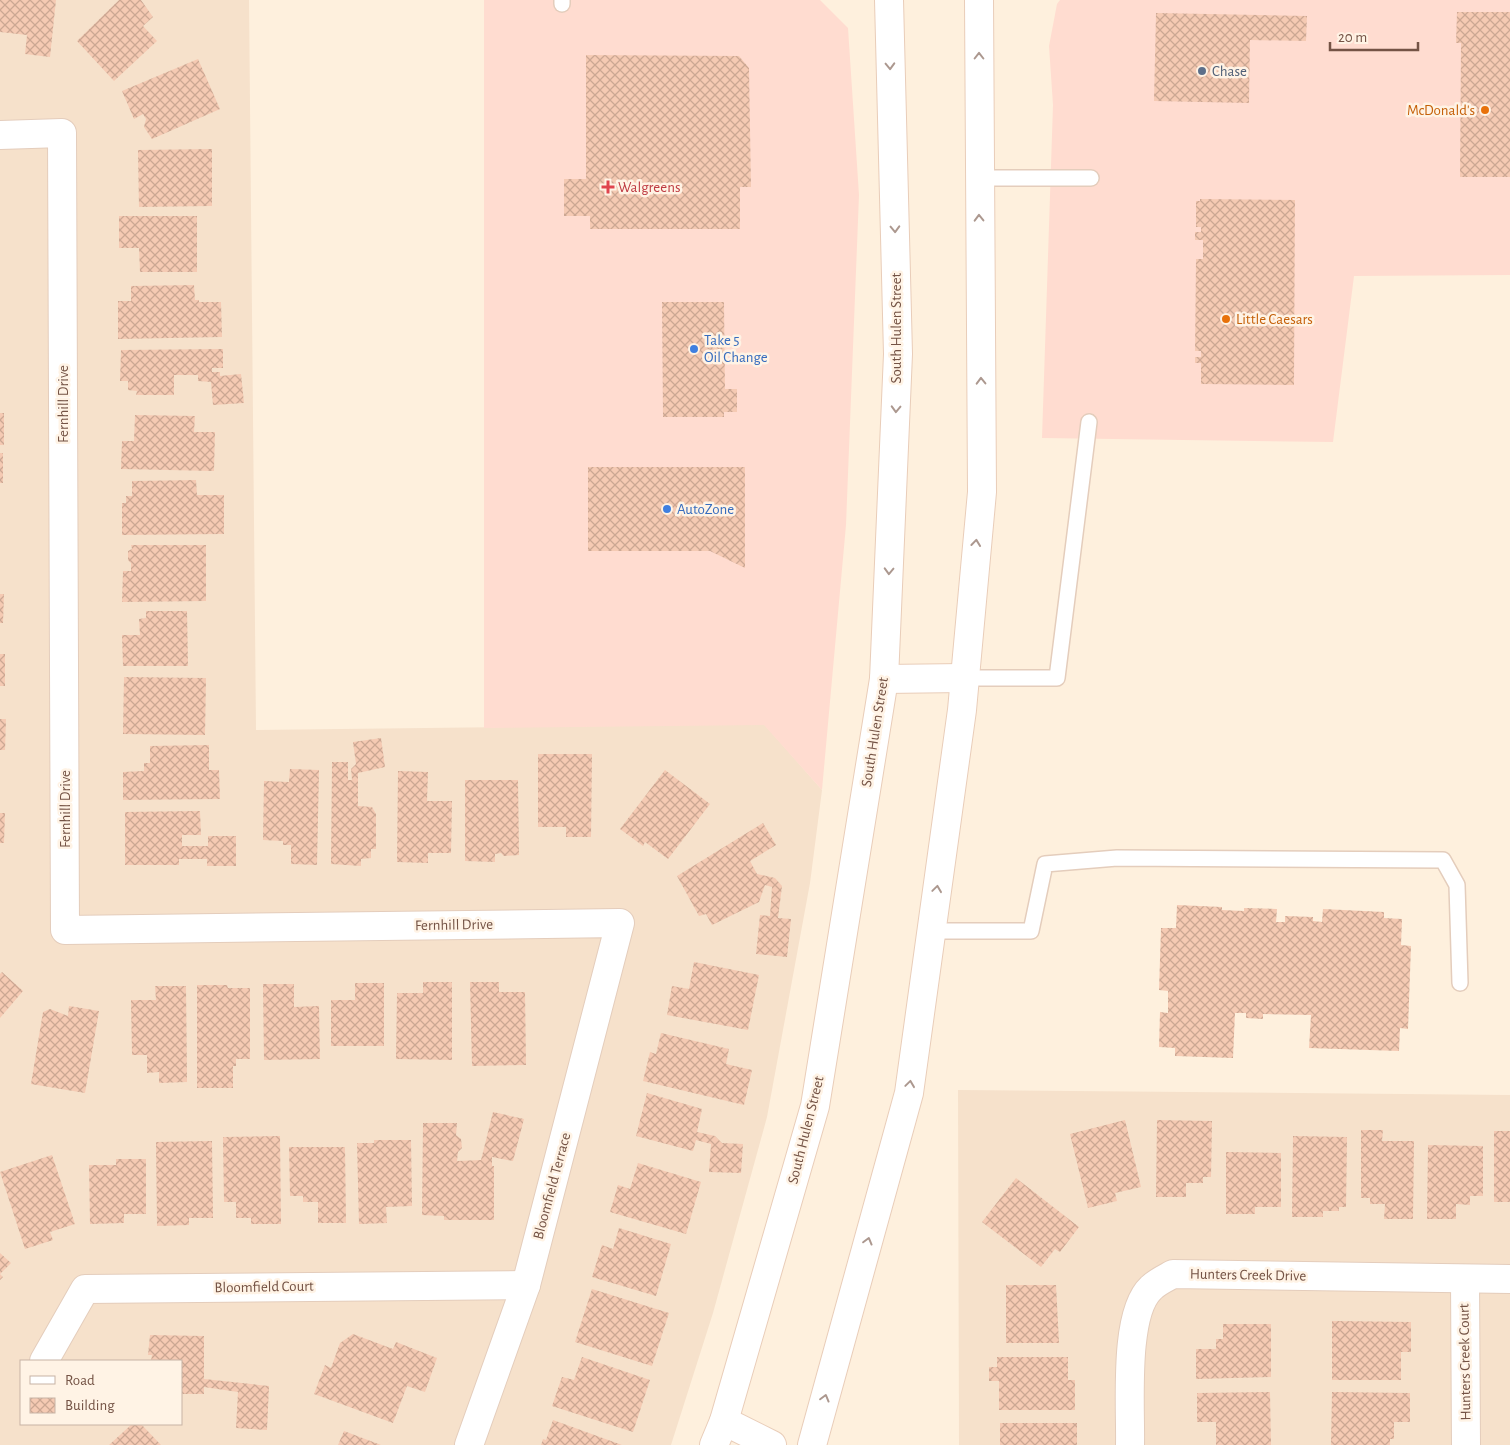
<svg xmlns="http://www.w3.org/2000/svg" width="1510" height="1445" font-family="'Alegreya Sans',sans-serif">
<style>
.residential{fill:#f6e1cb;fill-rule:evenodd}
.commercial{fill:#ffdcd0}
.building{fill:url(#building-cross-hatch)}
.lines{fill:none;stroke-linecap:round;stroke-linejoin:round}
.lane-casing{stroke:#e4cdbc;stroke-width:18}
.street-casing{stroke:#e4cdbc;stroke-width:30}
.secondary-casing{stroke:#e9cdb9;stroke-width:30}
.lane{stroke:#fff;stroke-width:15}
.street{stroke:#fff;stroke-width:28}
.secondary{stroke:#fff;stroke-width:28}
.oneway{stroke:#ac988f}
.service-dot{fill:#5c6f8a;stroke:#fff3e5;stroke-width:2}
.food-dot{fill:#e8710a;stroke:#fff3e5;stroke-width:2}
.health-dot{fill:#e0444e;stroke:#fff3e5;stroke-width:2}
.shop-dot{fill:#3f7fe0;stroke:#fff3e5;stroke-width:2}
.labels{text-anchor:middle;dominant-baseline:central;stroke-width:5;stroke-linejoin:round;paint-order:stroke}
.service-label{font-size:15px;fill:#4e5e75;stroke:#fff3e5;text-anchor:start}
.food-label{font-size:15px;fill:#c56008;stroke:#fff3e5;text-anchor:end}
.health-label{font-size:15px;fill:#be3a42;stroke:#fff3e5;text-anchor:start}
.street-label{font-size:15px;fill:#745345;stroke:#fff3e5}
.shop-label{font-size:15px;fill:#366cbe;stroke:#fff3e5;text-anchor:start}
</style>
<defs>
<pattern id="building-cross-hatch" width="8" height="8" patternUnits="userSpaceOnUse" patternTransform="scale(1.25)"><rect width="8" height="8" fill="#f5cab3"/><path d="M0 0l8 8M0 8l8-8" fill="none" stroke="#cba793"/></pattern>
</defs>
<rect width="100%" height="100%" fill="#fef0dd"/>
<g class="residential">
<path d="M0,0H249L256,730L764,724L822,790L810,883L767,1117L713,1313L671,1445H0ZM21,1361H181V1424H21Z"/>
<path d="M958,1090L1510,1095V1445H959Z"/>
</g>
<g class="commercial">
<path d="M484,0H820L848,28L859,195L846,525L822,790L764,725L484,728Z"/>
<path d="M1060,0H1510V275L1354,276L1333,442L1042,438L1053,105L1049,46L1057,4Z"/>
</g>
<g class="building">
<path d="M0,0H56L50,57L25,54L27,35L0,32Z"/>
<path d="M119,0H141L153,17L143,26L157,41L114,81L77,41Z"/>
<path d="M1457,12H1510V177H1460L1461,43H1456Z"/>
<path d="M1156,13L1307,16L1306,41L1250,40L1249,103L1154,101Z"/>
<path d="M586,55L739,56L749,68L751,187H740V229H590V216H564V179H586Z"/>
<path d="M198,59L220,109L152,139L144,127L146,119L143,114L134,119L122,91Z"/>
<path d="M212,149V206L139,207L138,150Z"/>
<path d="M1200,199L1295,200L1294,385L1201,384V363H1195V357H1201V351H1195L1196,259H1203V240H1195V232H1201V227H1196V201H1200Z"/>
<path d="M119,216H197V272H140L139,248H119Z"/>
<path d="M194,285L195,300H199V302H221L222,337L118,339V301H131V286Z"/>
<path d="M662,302H724L725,389H737V412H724V417H663Z"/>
<path d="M223,349V368H212V372H220V376L241,374L244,403L213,405L211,382L198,381V375H174V395H136L137,391L128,390V381H120L121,350Z"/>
<rect x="0" y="413" width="4" height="32"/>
<path d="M135,415L195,416L194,432H215L214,471L121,469L122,441H134Z"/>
<rect x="0" y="453" width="3" height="30"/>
<path d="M588,467H745V568L710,551H588Z"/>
<path d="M196,480L197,495H224V534L122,535V503H126V496H132V481Z"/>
<path d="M131,545H206V601L122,602L123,571H131V563L128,560V551L132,549Z"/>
<path d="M0,594H4L3,623H0Z"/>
<path d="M146,611H187L188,666H123L122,635H140L139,619L146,618Z"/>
<rect x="0" y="654" width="5" height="32"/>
<path d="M124,677L206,678L205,735L123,734Z"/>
<path d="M0,719H6L5,750H0Z"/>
<path d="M381,738L385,767L358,773V806L372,807L376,814V849H371V858L361,859V866L331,864L332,762H348V780H352L351,769L356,764L353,742Z"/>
<path d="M209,745V770H219L220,799L123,800V772L144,771V763H150V746Z"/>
<path d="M538,754H592L591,837H566V827H538Z"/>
<path d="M290,769L319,770L317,865L291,864V845H283V841L263,840L264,781L289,782Z"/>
<path d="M665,770L710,804L668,859L645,842L643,846L620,829Z"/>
<path d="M398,771L428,772L427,801H452L451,853H428V863L397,862Z"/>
<path d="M465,780H518L519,855L504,856L501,853L495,854V862L465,861Z"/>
<path d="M200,811L201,835H182V846H208V836H236V866H207V859H179V865H125V812Z"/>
<path d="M0,813H5L4,843H0Z"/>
<path d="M763,823L776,845L750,861L757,874L775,878L782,886L778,918L791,919L787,957L756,954L760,915L770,916L772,887L765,885L759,902L712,925L706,914L699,916L677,876Z"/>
<path d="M1177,905L1222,907V910L1244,911V908L1277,909L1276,922H1285V916L1313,917V921L1322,922L1323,909L1384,912V918L1402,919L1401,945L1411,946L1408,1029L1400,1028L1399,1051L1309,1048L1311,1015L1263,1014V1019L1246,1018V1013H1235L1233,1058L1175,1056V1048L1159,1047L1160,1012L1168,1013V991L1159,990L1161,928H1176Z"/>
<path d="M694,962L759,975L748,1030L667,1015L672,986L689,989Z"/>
<path d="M2,972L23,991L0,1018V974Z"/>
<path d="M423,982H452V1060L396,1059L397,993H423Z"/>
<path d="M470,982H499V992H525L526,1065L472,1066Z"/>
<path d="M355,983H384V1046H331V1000H355Z"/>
<path d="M263,984H294V1007L319,1006L320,1059L264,1060Z"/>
<path d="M197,985H227L228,988H250V1059H236V1066H233V1088H197Z"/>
<path d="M155,986H186L187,1082L159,1083V1072L147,1073V1055H132L131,1000H156Z"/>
<path d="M69,1006L99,1011L85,1093L31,1084L43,1012L50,1009L68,1016Z"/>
<path d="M661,1033L729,1049L726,1064L752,1070L744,1105L643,1081L650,1052L656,1054Z"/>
<path d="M647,1093L702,1109L697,1132L715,1136L722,1143L743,1144L741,1173L709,1172L711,1144L696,1140L693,1151L636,1136Z"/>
<path d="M493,1112L524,1119L513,1161L492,1157V1166H494V1220H444V1216L422,1215L423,1123H457L456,1135L461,1139L462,1148L458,1152L457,1161L481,1160Z"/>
<path d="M1125,1120L1141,1187L1115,1193L1117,1201L1088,1208L1070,1134Z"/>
<path d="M1157,1120L1212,1121L1211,1177H1203V1183H1186V1197H1156Z"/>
<path d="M1361,1130H1383L1382,1141H1414L1413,1219H1384L1385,1204H1370V1198H1361Z"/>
<rect x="1494" y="1131" width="16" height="71"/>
<path d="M280,1136L281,1224H251V1218H236V1202H224L223,1137Z"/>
<path d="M1293,1136L1347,1137L1346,1207H1339V1211H1323V1217H1292Z"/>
<path d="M374,1140H411L412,1206L386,1207L387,1223L359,1224L357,1143H374Z"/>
<path d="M212,1141L213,1218H189V1225L157,1226L156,1142Z"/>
<path d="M1428,1145L1483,1146V1196H1470V1205L1456,1204V1219H1427Z"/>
<path d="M289,1147H345L346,1223H318V1202H303V1196H290Z"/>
<path d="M1226,1152L1281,1153V1207H1255V1214H1226Z"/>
<path d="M52,1155L75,1224L50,1232L53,1240L25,1249L0,1172Z"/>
<path d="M116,1159H146V1214H124V1223L90,1224L89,1165H116Z"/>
<path d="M638,1163L701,1182L686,1234L610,1212L618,1185L630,1189Z"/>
<path d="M1016,1178L1079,1227L1060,1252L1055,1249L1041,1267L982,1222Z"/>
<path d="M619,1228L671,1244L656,1296L592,1277L602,1245L613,1249Z"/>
<path d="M0,1253L11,1263L0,1274L3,1277L0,1280Z"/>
<path d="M1006,1285H1056L1059,1343H1006Z"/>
<path d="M592,1289L669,1313L652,1366L575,1342Z"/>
<path d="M1332,1321L1411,1322V1352H1401V1380H1332Z"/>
<path d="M1223,1324H1271V1377L1196,1379V1349H1216V1339H1223Z"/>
<path d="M353,1334L393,1349L396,1342L437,1358L425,1392L407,1386L393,1423L314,1394L325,1365L331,1368L340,1343Z"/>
<path d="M150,1335L204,1336V1379L269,1386L267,1430L236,1428L238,1392L204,1387V1394H181V1361H151L152,1355H148Z"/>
<path d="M582,1357L650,1380L633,1432L552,1406L562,1377L574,1380Z"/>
<path d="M997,1357H1068V1380H1075V1410H999V1381H989V1367H997Z"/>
<path d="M1270,1392L1271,1445H1216V1422H1197V1393Z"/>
<path d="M1332,1392L1410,1393V1422H1394V1439H1390V1445H1331Z"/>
<path d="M553,1420L622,1445H541L543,1439L546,1440Z"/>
<rect x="1000" y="1423" width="77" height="22"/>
<path d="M132,1424H141L161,1445H109Z"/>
<path d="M344,1431L381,1445H338Z"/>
</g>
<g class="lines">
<g class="lane-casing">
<g id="lane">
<path d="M562,0V4"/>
<path d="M978,178H1091"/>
<path d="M964,678H1057L1089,422"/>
<path d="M931,931H1031L1045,864L1117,858L1443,860L1457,885L1460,983"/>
</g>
</g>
<g class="street-casing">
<g id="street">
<path d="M0,135L62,133L65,930L620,923L526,1285L469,1445"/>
<path d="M1465,1279L1466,1445"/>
<path d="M44,1361L85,1289L526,1285"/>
<path d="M1130,1445C1131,1408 1123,1314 1151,1288C1157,1282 1166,1278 1173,1274L1510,1279"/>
</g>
</g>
<g class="secondary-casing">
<g id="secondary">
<path d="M884,679L964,678"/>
<path d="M724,1421L772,1445"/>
<path d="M714,1445L724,1421L815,1106L884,679L898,354L889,0"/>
<path d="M812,1445L909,1093L962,710L982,492L979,0"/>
</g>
</g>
<use href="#lane" class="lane"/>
<use href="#street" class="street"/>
<use href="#secondary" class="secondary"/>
</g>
<defs><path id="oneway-chevron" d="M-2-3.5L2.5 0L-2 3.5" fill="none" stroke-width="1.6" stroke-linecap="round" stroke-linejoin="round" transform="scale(1.25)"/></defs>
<g class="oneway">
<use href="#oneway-chevron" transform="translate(979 56) rotate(-90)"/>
<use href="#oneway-chevron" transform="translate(890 66) rotate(88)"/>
<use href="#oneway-chevron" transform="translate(979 218) rotate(-91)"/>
<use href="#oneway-chevron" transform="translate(895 229) rotate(88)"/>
<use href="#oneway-chevron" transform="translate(981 381) rotate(-91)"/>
<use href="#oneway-chevron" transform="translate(896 409) rotate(92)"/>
<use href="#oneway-chevron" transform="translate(976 543) rotate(-84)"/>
<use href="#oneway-chevron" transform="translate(889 571) rotate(92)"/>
<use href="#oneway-chevron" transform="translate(937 889) rotate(-82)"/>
<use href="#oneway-chevron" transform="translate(910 1084) rotate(-82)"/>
<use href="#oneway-chevron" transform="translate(868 1241) rotate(-75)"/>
<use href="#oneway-chevron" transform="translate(825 1398) rotate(-75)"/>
</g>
<circle class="service-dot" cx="1202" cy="71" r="5"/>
<g class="food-dot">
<circle cx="1485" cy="110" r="5"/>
<circle cx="1226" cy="319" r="5"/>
</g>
<path class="health-dot" d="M605.5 179.5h5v5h5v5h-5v5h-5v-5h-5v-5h5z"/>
<g class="shop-dot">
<circle cx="694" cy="349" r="5"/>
<circle cx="667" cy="509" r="5"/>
</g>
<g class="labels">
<g class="service-label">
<text x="1212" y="71">Chase</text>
</g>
<g class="food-label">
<text x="1475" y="110">McDonald's</text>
<text x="1236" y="319" text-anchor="start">Little Caesars</text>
</g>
<g class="health-label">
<text x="618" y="187">Walgreens</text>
</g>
<g class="street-label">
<text transform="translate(896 328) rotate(-90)">South Hulen Street</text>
<text transform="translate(63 404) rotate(-90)">Fernhill Drive</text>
<text transform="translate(875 732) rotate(-81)">South Hulen Street</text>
<text transform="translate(65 809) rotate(-90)">Fernhill Drive</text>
<text transform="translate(454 925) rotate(-1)">Fernhill Drive</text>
<text transform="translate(806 1130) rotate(-76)">South Hulen Street</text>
<text transform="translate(552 1186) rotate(-75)">Bloomfield Terrace</text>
<text transform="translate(1248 1275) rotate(1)">Hunters Creek Drive</text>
<text transform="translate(264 1287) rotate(-1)">Bloomfield Court</text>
<text transform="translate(1465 1362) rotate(-91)">Hunters Creek Court</text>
</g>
<g class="shop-label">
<text x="704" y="340">Take 5<tspan x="704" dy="17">Oil Change</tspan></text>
<text x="677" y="509">AutoZone</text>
</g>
</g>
<rect x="20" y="1360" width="162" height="65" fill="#fff3e5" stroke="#c7b3a5"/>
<rect x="30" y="1376" width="25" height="8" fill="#ffffff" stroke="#c7b3a5"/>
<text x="65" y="1385" font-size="15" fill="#745345">Road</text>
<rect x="30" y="1398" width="25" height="15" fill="url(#building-cross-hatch)" stroke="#c7b3a5"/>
<text x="65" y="1410" font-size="15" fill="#745345">Building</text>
<path d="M1330 42v8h88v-8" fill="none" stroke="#745345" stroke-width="2.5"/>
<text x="1338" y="42" font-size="15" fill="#745345" stroke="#fff3e5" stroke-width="4" paint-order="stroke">20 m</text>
</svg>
